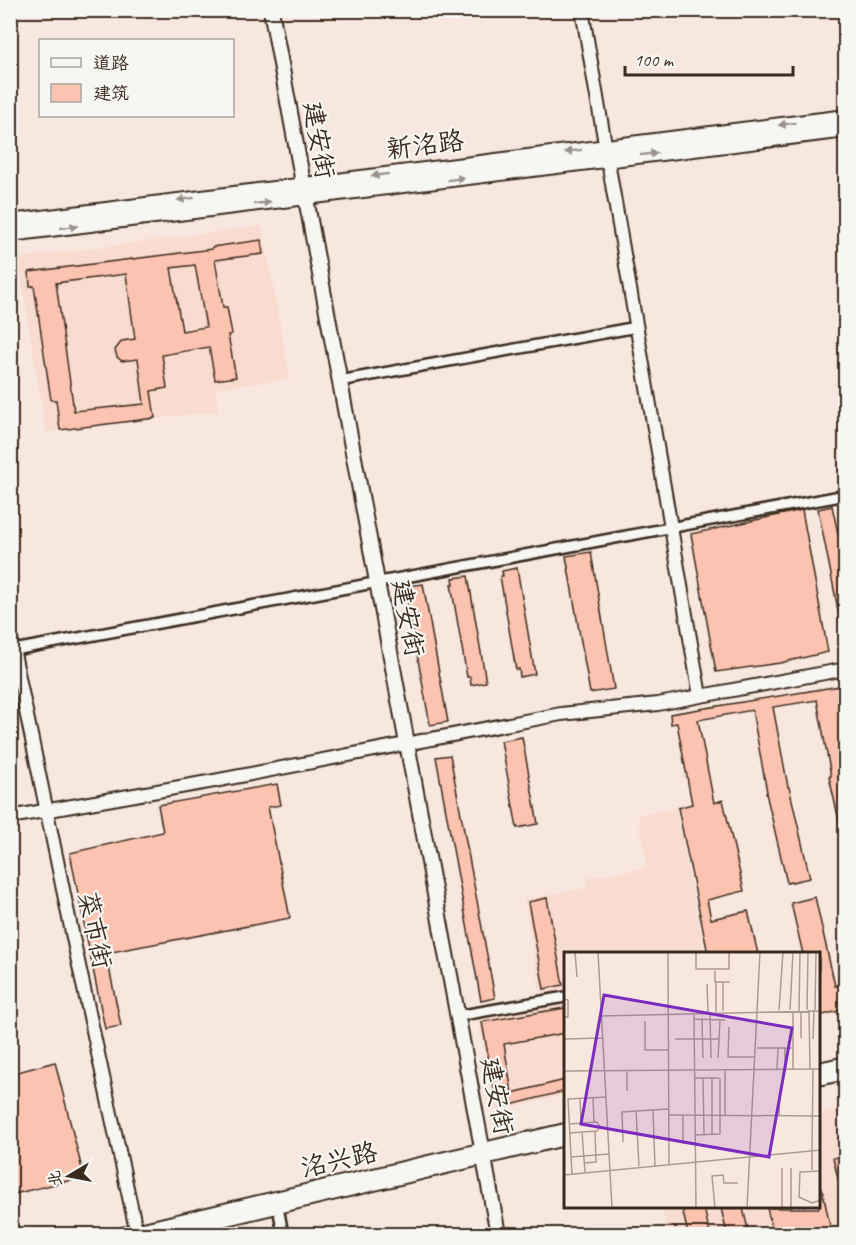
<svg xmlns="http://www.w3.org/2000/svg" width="856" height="1245" font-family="Caveat,'LXGW WenKai TC',sans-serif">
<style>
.built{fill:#f9dcd0}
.building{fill:#fcc4b0;stroke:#3b2a1e;stroke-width:1.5;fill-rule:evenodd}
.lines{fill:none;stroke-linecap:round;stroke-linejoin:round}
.minor-casing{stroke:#3b2a1e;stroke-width:14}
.tertiary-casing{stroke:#3b2a1e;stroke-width:16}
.secondary-casing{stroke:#3b2a1e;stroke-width:18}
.minor{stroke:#f6f6f2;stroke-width:9}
.tertiary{stroke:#f6f6f2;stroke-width:12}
.secondary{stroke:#f6f6f2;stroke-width:14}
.oneway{fill:#989088}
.labels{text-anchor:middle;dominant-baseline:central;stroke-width:4.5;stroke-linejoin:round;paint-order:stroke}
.street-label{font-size:26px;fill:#3b2a1e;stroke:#f6f6f2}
.inset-road{fill:none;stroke:#ac9b91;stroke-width:1.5}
.view{fill:#7b2cbf;fill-opacity:0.15;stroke:#7b2cbf;stroke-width:3}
.inset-edge{fill:none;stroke:#3b2a1e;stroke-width:3}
</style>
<rect width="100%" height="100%" fill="#f8e7de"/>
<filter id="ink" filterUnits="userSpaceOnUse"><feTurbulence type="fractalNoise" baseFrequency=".0167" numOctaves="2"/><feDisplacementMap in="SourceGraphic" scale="12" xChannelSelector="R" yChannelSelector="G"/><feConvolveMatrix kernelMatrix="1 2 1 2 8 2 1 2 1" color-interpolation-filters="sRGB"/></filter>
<g filter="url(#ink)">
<g class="built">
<path d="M262,226L290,379L215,388L218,411L46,432L18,258Z"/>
<path d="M676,808L705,954H565V1095L496,1111L478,1017L543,1005L524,899L587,888L586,878L647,867L638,815Z"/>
<path d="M845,1108V1234H668L662,1208H818L819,1114Z"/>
</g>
<g class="building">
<path d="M261,240L263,254L215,260L223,307H227L232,334L228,335L236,377L215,380L209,347L162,355L167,388L151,391L155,418L60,430L56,400H51L34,286H30L29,272L212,249V247ZM195,265L206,327L182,331L171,268ZM126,274L135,339L122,341L115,350L117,357L122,361L138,359L144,404L74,411L56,283Z"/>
<path d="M832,506L846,570V625H841L818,509Z"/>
<path d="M802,510L828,652L780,663L716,672L691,534Z"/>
<path d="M591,552L614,689L590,693L566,556Z"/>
<path d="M517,568L535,674L520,677L519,669L516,670L500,576H503L502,571Z"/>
<path d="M468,576L486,682L471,685L470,677H467L451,584H454L453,578Z"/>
<path d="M423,584L448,722L430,725L406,594L410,586Z"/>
<path d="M846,685V695L837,696L846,739V833L842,834L829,777L831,776L817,700L773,707L788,787H789L810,878L787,883L766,793L767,792L752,710L698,720L714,803L723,800L744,891L707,900L711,919L748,911L758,954H708L678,808L692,804L677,723L671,724L670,714Z"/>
<path d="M522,737L538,824L517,828L501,741Z"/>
<path d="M450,755L495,998L481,1001L436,757Z"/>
<path d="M277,784L281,805L268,807L290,918L106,953L121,1026L105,1029L70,853L163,832L158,805Z"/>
<path d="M815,897L835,986L846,983V1009L819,1016V954H803L791,903Z"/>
<path d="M547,898L563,985L544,989L528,902Z"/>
<path d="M565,1008V1033L504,1044L512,1093L565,1080V1091L507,1106L501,1103L495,1094L482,1022Z"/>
<path d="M55,1062L84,1177L10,1195V1074Z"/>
<path d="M846,1155V1195H842L833,1158Z"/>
<path d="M819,1189H822L832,1234H773L767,1208H819Z"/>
<path d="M682,1208H704L710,1234H688Z"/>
<path d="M721,1208H743L749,1234H727Z"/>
</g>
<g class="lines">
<g class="minor-casing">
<g id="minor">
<path d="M339,381L637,327"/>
<path d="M14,650L846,495"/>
<path d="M457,1016L565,997"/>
<path d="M278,1207L283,1234"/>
</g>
</g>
<g class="tertiary-casing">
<g id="tertiary">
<path d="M582,10L700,696"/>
<path d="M844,10L846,15"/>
<path d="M10,634L76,952L137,1234"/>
<path d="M10,817L214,781L561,714L658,704L846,669"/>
<path d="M818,1069L846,1063"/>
<path d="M818,1079L846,1073"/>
<path d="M122,1234L565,1130"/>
<path d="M163,1234L565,1139"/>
</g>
</g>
<g class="secondary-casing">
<g id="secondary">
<path d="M271,10L498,1234"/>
<path d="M10,222L846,117"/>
<path d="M10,234L846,130"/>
</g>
</g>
<use href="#minor" class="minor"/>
<use href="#tertiary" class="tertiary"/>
<use href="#secondary" class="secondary"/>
</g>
<defs><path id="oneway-solid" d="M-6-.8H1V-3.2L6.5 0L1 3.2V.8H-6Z" transform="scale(1.5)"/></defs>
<g class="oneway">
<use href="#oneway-solid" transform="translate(787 124) rotate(173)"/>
<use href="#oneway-solid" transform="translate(573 151) rotate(173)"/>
<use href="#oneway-solid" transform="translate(649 154) rotate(-7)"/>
<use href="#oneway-solid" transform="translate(380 175) rotate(173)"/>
<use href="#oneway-solid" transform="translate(456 179) rotate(-7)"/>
<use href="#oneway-solid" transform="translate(186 199) rotate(173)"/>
<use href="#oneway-solid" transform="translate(262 203) rotate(-7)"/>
<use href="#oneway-solid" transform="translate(69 227) rotate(-7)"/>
</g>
</g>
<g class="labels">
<g class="street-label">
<text transform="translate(319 140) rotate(80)">建安街</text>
<text transform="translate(425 145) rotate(-7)">新洺路</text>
<text transform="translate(408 618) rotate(79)">建安街</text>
<text transform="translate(95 930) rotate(78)">菜市街</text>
<text transform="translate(497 1096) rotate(79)">建安街</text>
<text transform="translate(339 1160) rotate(-13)">洺兴路</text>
</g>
</g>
<g transform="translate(564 952)">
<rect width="256" height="256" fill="#f8e7de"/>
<path class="inset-road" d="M11,0L13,25M34,0L48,256M104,0L105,212M132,0V17H165V0M151,19V30H166M159,30V59M143,32L144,60M0,47L4,48V65H0M215,58L219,0M226,58L229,0M243,58L244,0M245,58L246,117M251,58L252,0M229,59V117M235,59L236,0M237,59V86M146,60L147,106M152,60V30M130,61L132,256M37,64L257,59M130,67L161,68M138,68L139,106M81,69V98H104M165,75L164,105H191M0,87L39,86M111,87H155M249,87L250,58M193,96H229M154,106L156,68M161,117V164M213,117L214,96M221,117V96M63,118V139M0,119L257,117M130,126H155M139,126L140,183M148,126V182M156,126V182M16,146L17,171M29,146L30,170M72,159L75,214M89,159L91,214M104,163L257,164M119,163V192M215,164L216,139M5,172L33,170L36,175L33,179L5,181M18,180L21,220M131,183L156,182M59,190L58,160L104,157M248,199L249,117M7,205L45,202M20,211L32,210L31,179M248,218V199M257,219L236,220L235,245L248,251L257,248M8,222L4,147L42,145M0,223L257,198M151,256L148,224L159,223L160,231H174M183,256L196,0M218,256V216M227,256V216"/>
<path class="view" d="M40,43L228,76L205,205L17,172Z"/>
<rect width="256" height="256" class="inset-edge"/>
</g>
<rect width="856" height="1245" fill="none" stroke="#f6f6f2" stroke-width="36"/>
<rect x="18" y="18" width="820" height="1209" fill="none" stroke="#3b2a1e" stroke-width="2" filter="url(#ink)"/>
<rect x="39" y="39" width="195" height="78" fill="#f6f6f2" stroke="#aba49d" stroke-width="1.5"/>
<rect x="51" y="58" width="30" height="9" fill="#f6f6f2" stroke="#aba49d" stroke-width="1.5"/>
<text x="93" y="69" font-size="18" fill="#3b2a1e">道路</text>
<rect x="51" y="84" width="30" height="18" fill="#fcc4b0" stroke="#aba49d" stroke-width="1.5"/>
<text x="93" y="99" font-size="18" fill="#3b2a1e">建筑</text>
<g transform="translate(69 1176) rotate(260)" stroke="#f6f6f2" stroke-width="4.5" paint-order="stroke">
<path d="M0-4.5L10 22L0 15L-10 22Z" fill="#3b2a1e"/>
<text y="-9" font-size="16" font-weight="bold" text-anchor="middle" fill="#3b2a1e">北</text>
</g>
<path d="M625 66v9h168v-9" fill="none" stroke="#3b2a1e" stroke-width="3"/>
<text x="634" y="66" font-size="18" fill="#3b2a1e" stroke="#f6f6f2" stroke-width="4.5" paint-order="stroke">100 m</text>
</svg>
